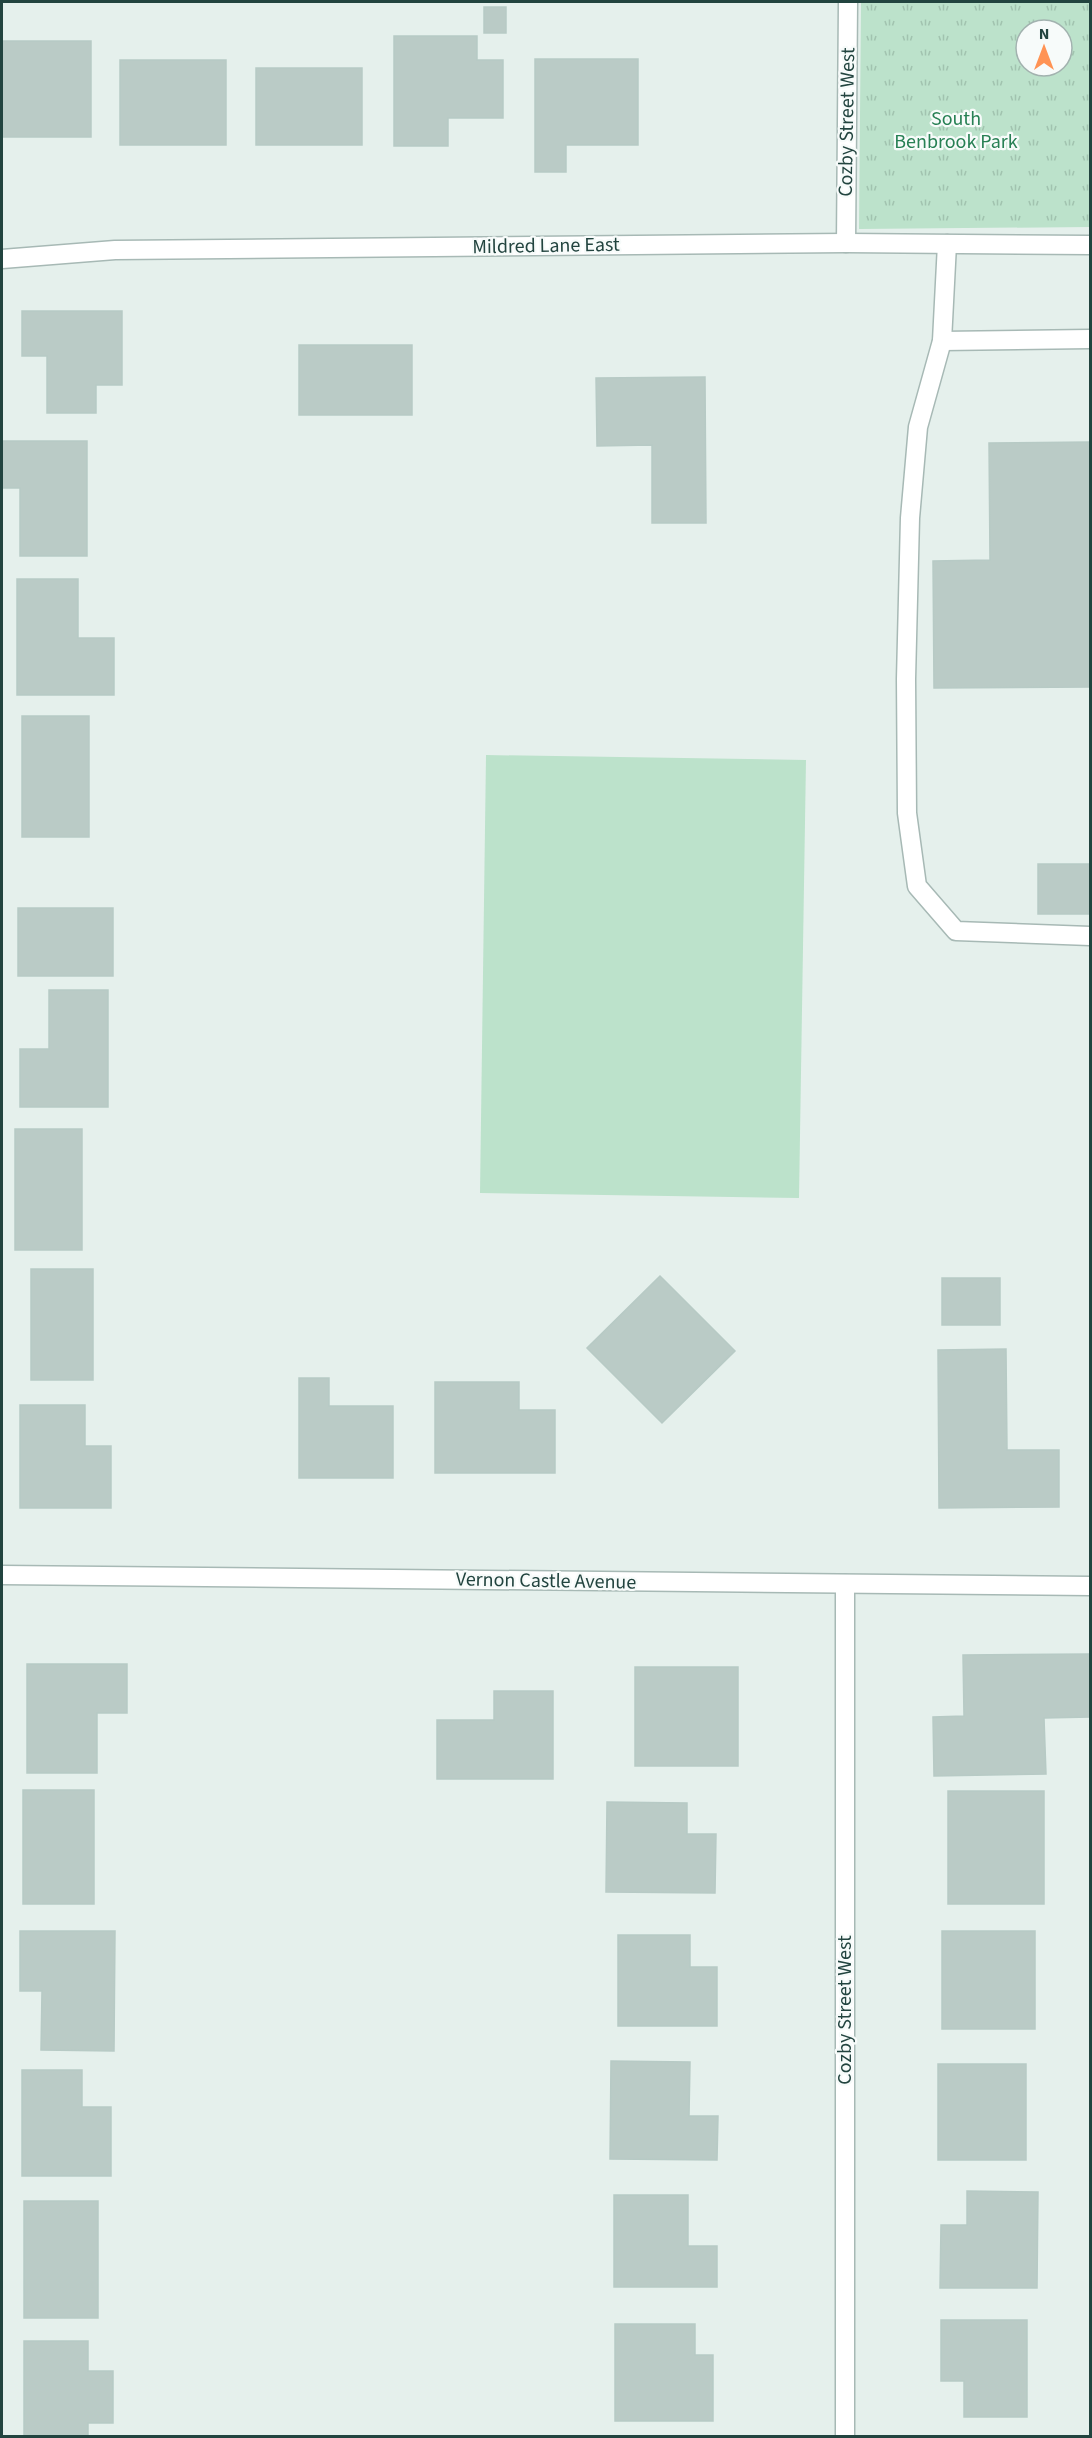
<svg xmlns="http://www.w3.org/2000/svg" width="1092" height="2438" font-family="'Source Sans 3',sans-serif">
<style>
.park{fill:url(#park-tufts);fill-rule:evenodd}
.garden{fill:#bce2cb}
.building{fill:#bacbc6;stroke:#b7cac5;stroke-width:1.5}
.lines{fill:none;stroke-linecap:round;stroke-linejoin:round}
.minor-casing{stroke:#a7b9b5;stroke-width:21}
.minor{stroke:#fff;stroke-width:18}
.labels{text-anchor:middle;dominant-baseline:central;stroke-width:4.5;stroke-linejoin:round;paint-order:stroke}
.park-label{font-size:20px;fill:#278054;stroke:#f7fbfa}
.street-label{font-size:20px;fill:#22443f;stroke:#f7fbfa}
</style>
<defs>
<pattern id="park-tufts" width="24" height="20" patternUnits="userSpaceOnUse" patternTransform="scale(1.5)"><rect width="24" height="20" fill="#bce2cb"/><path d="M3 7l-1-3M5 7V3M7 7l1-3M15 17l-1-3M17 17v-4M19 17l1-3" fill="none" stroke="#a1c3af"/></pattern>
</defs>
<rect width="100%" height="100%" fill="#e5f0ec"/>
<path class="park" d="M861,2H1090V227L859,229ZM1026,30H1062V66H1026Z"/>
<path class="garden" d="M486,755L806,760L799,1198L480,1193Z"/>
<g class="building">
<rect x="484" y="7" width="22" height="26"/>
<path d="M394,36H477V60H503V118H448V146H394Z"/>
<rect x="2" y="41" width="89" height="96"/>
<path d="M535,59H638V145H566V172H535Z"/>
<rect x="120" y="60" width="106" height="85"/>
<rect x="256" y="68" width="106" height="77"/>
<path d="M22,311H122V385H96V413H47V356H22Z"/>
<rect x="299" y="345" width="113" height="70"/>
<path d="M705,377L706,523H652V445L597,446L596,378Z"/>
<path d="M2,441H87V556H20V488H2Z"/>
<path d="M1090,442V687L934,688L933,561L990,560L989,443Z"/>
<path d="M17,579H78V638H114V695H17Z"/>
<rect x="22" y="716" width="67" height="121"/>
<rect x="1038" y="864" width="52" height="50"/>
<rect x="18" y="908" width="95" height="68"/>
<path d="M49,990H108V1107H20V1049H49Z"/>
<rect x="15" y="1129" width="67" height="121"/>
<rect x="31" y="1269" width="62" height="111"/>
<path d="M660,1276L735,1351L662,1423L587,1348Z"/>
<rect x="942" y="1278" width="58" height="47"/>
<path d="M1006,1349L1007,1450H1059V1507L939,1508L938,1350Z"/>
<path d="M299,1378H329V1406H393V1478H299Z"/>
<path d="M435,1382H519V1410H555V1473H435Z"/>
<path d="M20,1405H85V1446H111V1508H20Z"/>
<path d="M1090,1654V1717L1044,1718L1046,1774L934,1776L933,1717L964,1716L963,1655Z"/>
<path d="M27,1664H127V1713H97V1773H27Z"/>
<rect x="635" y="1667" width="103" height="99"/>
<path d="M494,1691H553V1779H437V1720H494Z"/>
<rect x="23" y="1790" width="71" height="114"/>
<rect x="948" y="1791" width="96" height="113"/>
<path d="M607,1802L687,1803V1834H716L715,1893L606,1892Z"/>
<path d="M20,1931H115L114,2051L41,2050L42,1991H20Z"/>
<rect x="942" y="1931" width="93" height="98"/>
<path d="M618,1935H690V1967H717V2026H618Z"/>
<path d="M611,2061L690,2062L689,2116H718L717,2160L610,2159Z"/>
<rect x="938" y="2064" width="88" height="96"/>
<path d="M22,2070H82V2107H111V2176H22Z"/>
<path d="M967,2191L1038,2192L1037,2288H940L941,2225H967Z"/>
<path d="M614,2195H688V2246H717V2287H614Z"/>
<rect x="24" y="2201" width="74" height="117"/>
<path d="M941,2320H1027V2417H964V2381H941Z"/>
<path d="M615,2324H695V2355H713V2421H615Z"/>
<path d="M24,2341H88V2371H113V2423H88V2436H24Z"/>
</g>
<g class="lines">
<g class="minor-casing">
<g id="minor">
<path d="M846,243L848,2"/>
<path d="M947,244L942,341L918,427L910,518L906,679L907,813L917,886L956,931L1090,936"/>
<path d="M2,259L115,250L846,243L1090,245"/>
<path d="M942,341L1090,339"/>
<path d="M2,1575L1090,1586"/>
<path d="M845,1584V2436"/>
</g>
</g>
<use href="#minor" class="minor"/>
</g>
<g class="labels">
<g class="park-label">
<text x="956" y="119">South<tspan x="956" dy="23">Benbrook Park</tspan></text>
</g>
<g class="street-label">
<text transform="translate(847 122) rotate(-89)">Cozby Street West</text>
<text transform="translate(546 246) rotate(-1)">Mildred Lane East</text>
<text transform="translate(546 1581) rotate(1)">Vernon Castle Avenue</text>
<text transform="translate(845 2010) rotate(-90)">Cozby Street West</text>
</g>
</g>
<rect width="1092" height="2438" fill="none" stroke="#22443f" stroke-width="6"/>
<g transform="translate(1044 48)"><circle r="28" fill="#f7fbfa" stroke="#a2b2af" stroke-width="1.5"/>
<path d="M0-4.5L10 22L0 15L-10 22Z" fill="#ff9354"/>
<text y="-9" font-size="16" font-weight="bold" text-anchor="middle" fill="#22443f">N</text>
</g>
</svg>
